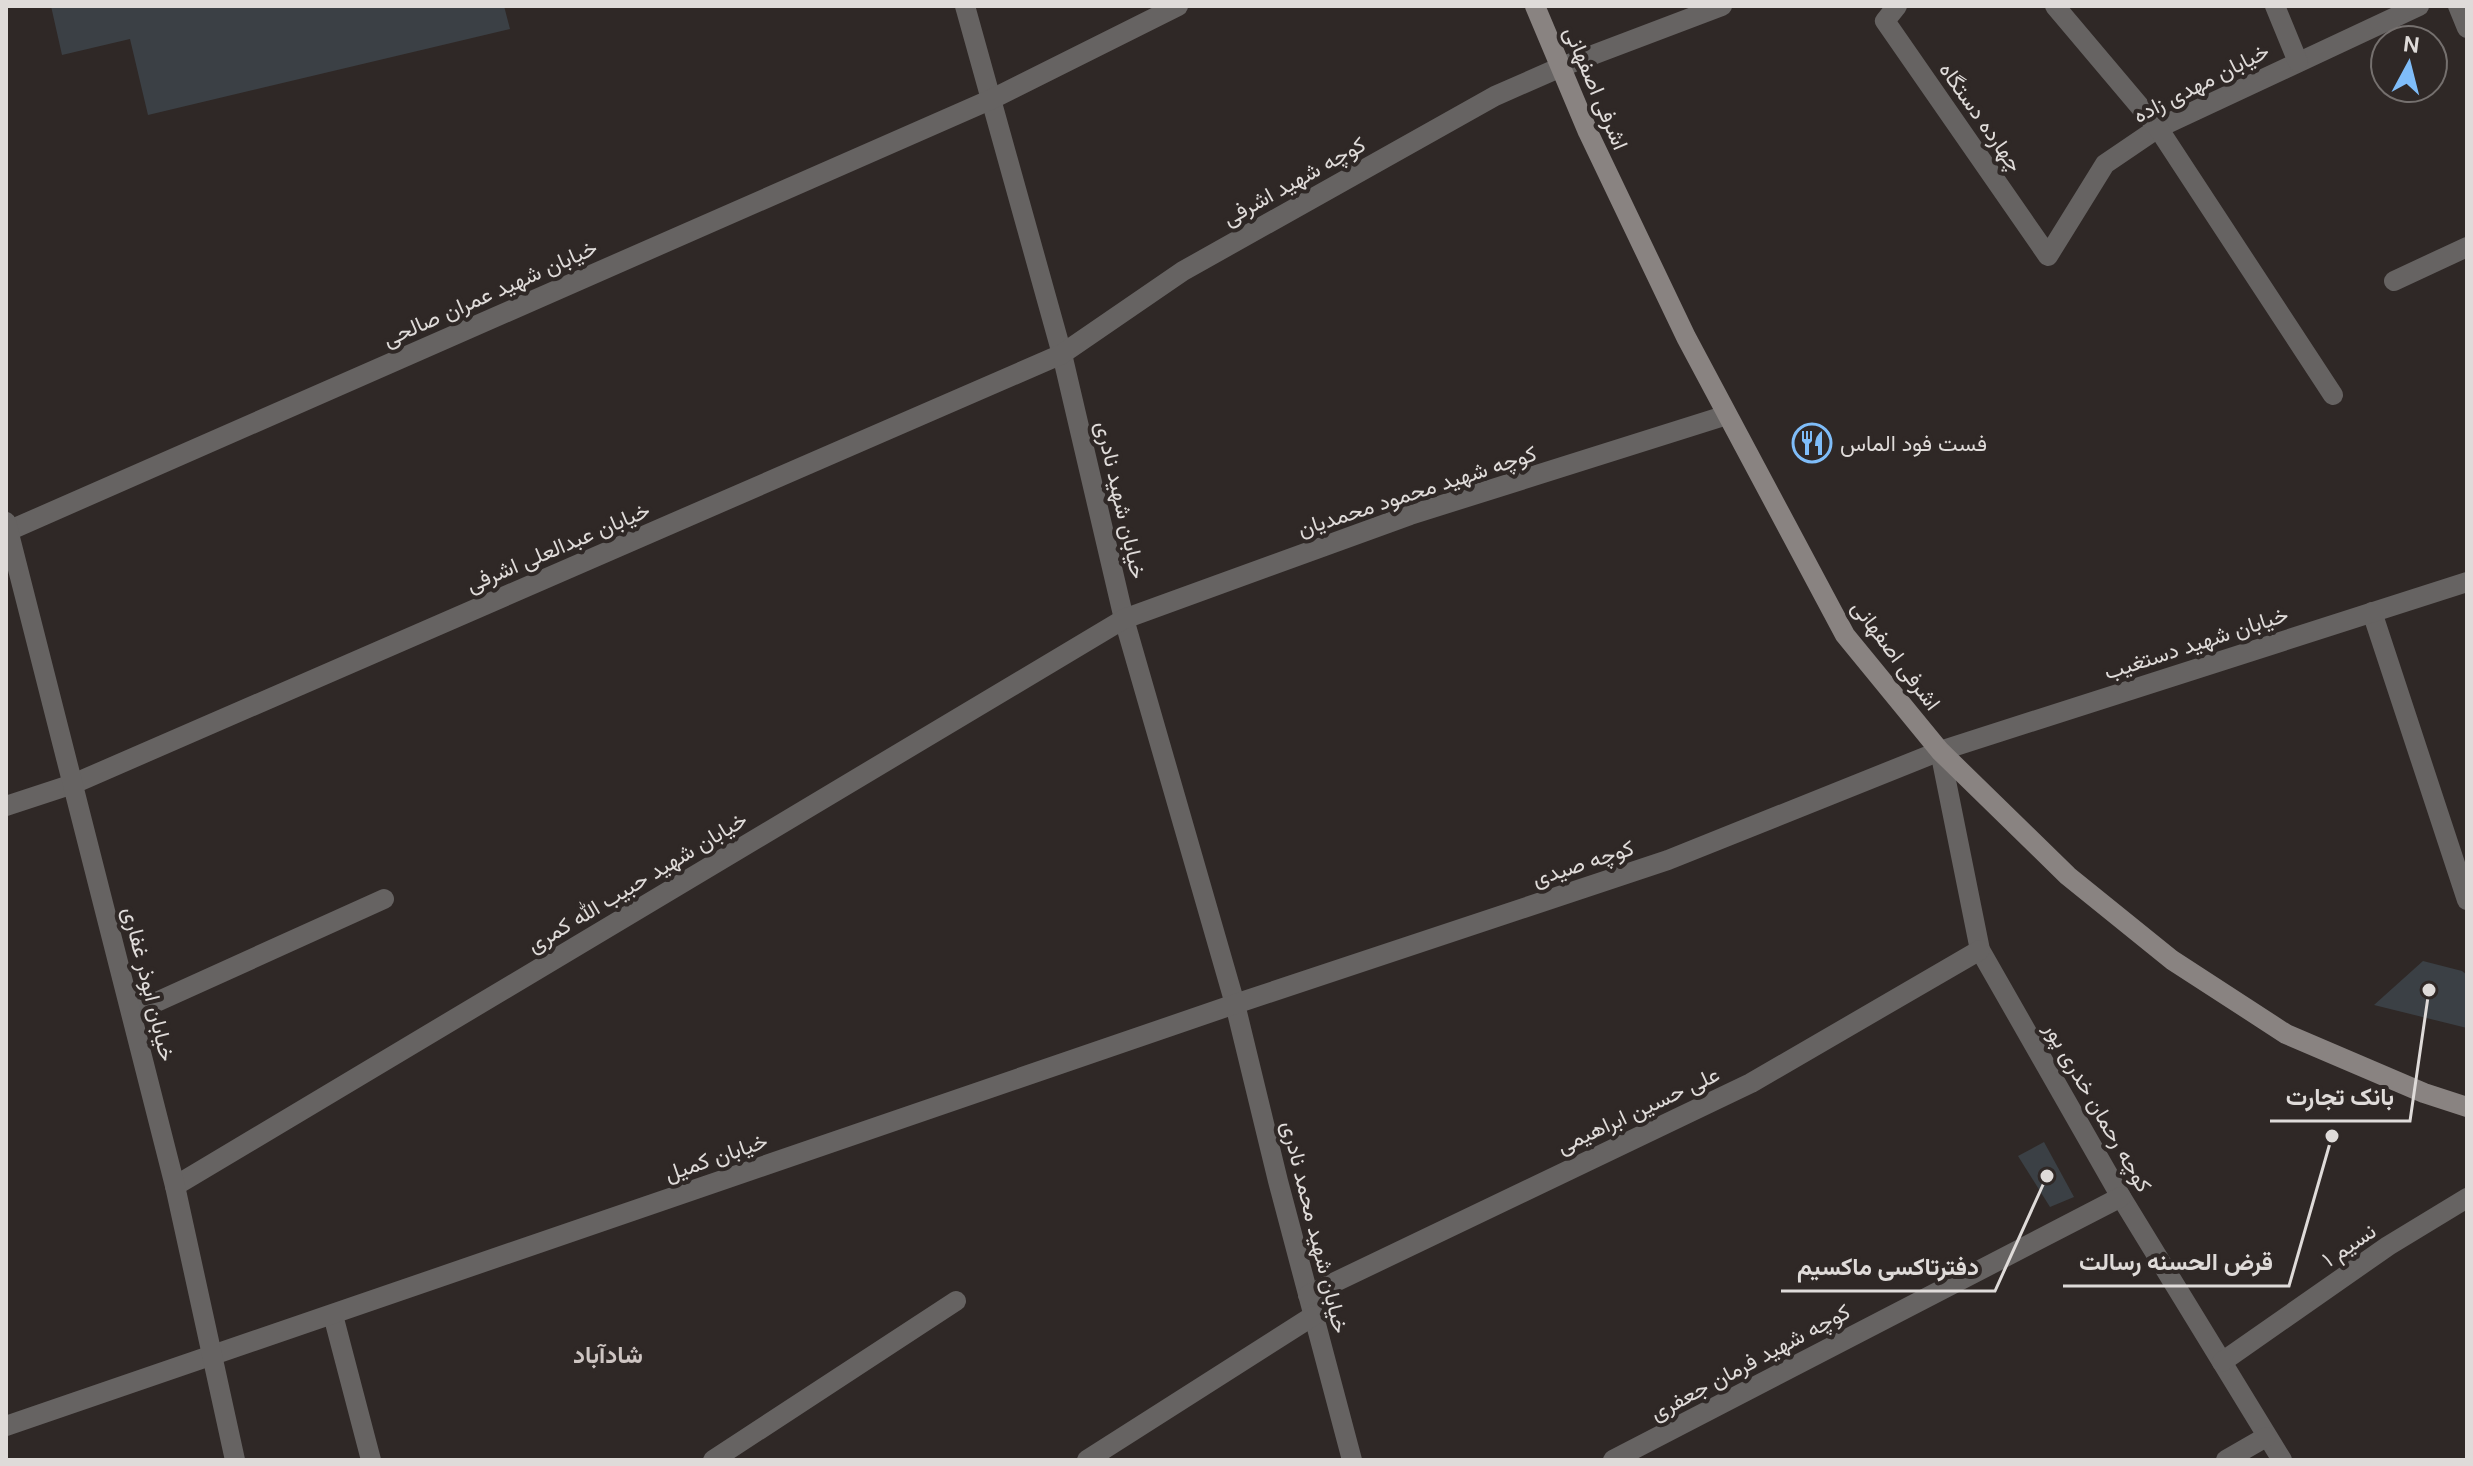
<svg xmlns="http://www.w3.org/2000/svg" width="2473" height="1466" font-family="'DM Sans',Vazirmatn,sans-serif">
<style>
.building{fill:#3b4045}
.lines{fill:none;stroke-linecap:round;stroke-linejoin:round}
.minor{stroke:#666362;stroke-width:20}
.tertiary{stroke:#666362;stroke-width:20}
.secondary{stroke:#898381;stroke-width:20}
.labels{text-anchor:middle;dominant-baseline:central;stroke-width:8;stroke-linejoin:round;paint-order:stroke}
.street-label{font-size:22px;fill:#dfdbd9;stroke:#2f2826}
.poi-label{font-size:22px;fill:#dfdbd9;stroke:#2f2826;text-anchor:start}
.neighbourhood-label{font-size:24px;font-weight:bold;fill:#cec5c2;stroke:#2f2826}
.leader{fill:none;stroke:#dfdbd9;stroke-width:3}
.callout-dot{fill:#dfdbd9;stroke:#2f2826;stroke-width:3}
.callout-label{font-size:24px;text-anchor:middle;font-weight:bold;fill:#dfdbd9;stroke:#2f2826;stroke-width:8;stroke-linejoin:round;paint-order:stroke}
</style>
<rect width="100%" height="100%" fill="#2f2826"/>
<g class="building">
<path d="M51,6H504L510,29L148,115L130,39L62,55Z"/>
<path d="M2423,961L2462,971L2467,975V1028L2374,1005Z"/>
<path d="M2044,1142L2074,1197L2050,1207L2018,1156Z"/>
</g>
<g class="lines">
<g class="minor">
<path d="M965,6L1062,354L1124,619L1235,1004L1278,1181L1352,1460"/>
<path d="M1897,6L1885,21L2048,256L2105,164L2158,128L2419,6"/>
<path d="M2055,6L2158,128L2333,395"/>
<path d="M2275,6L2298,62"/>
<path d="M2458,6L2467,28"/>
<path d="M2394,281L2467,247"/>
<path d="M8,531L992,99L1178,6"/>
<path d="M2372,612L2467,900"/>
<path d="M1940,751L1980,950L2121,1197L2282,1460"/>
<path d="M6,806L73,784L1062,354L1183,271L1495,96L1561,67L1722,6"/>
<path d="M132,1013L384,899"/>
<path d="M175,1186L1124,619L1410,515L1727,415"/>
<path d="M1308,1295L1751,1083L1980,950"/>
<path d="M333,1315L371,1460"/>
<path d="M2222,1362L2388,1246L2467,1198"/>
<path d="M6,1426L1235,1004L1668,860L1940,751L2467,582"/>
<path d="M713,1460L956,1301"/>
<path d="M1087,1460L1313,1316"/>
<path d="M1613,1460L2121,1197"/>
<path d="M2226,1460L2266,1437"/>
</g>
<path class="tertiary" d="M6,522L175,1186L235,1460"/>
<path class="secondary" d="M1535,6L1588,132L1686,337L1845,635L1940,751L2068,876L2172,960L2286,1034L2424,1093L2467,1107"/>
</g>
<defs>
<g id="restaurant-ring" transform="scale(2)"><circle r="9.5" fill="#2f2826" stroke="#7fbdf9" stroke-width="1.5"/><path d="M-5-6h1v4h1v-4h1v4h1v-4h1v5L-1.5 .5V6h-2V.5L-5-1ZM5-6V6H3V1.5H1.5Q1.5-4 5-6Z" fill="#7fbdf9"/></g>
</defs>
<g fill-rule="evenodd">
<use href="#restaurant-ring" x="1812" y="443"/>
</g>
<g class="labels">
<g class="street-label">
<text transform="translate(2201 83) rotate(-27)">خیابان مهدی زاده</text>
<text transform="translate(1596 88) rotate(67)">اشرفی اصفهانی</text>
<text transform="translate(1981 117) rotate(55)">چهارده دستگاه</text>
<text transform="translate(1294 181) rotate(-29)">کوچه شهید اشرفی</text>
<text transform="translate(490 293) rotate(-24)">خیابان شهید عمران صالحی</text>
<text transform="translate(1417 491) rotate(-18)">کوچه شهید محمود محمدیان</text>
<text transform="translate(1121 500) rotate(77)">خیابان شهید نادری</text>
<text transform="translate(558 547) rotate(-23)">خیابان عبدالعلی اشرفی</text>
<text transform="translate(2196 643) rotate(-18)">خیابان شهید دستغیب</text>
<text transform="translate(1896 655) rotate(53)">اشرفی اصفهانی</text>
<text transform="translate(1583 863) rotate(-18)">کوچه صیدی</text>
<text transform="translate(637 882) rotate(-31)">خیابان شهید حبیب الله کمری</text>
<text transform="translate(149 984) rotate(76)">خیابان ابوذر غفاری</text>
<text transform="translate(2098 1107) rotate(60)">کوچه رحمان خدری پور</text>
<text transform="translate(1638 1110) rotate(-25)">علی حسین ابراهیمی</text>
<text transform="translate(716 1157) rotate(-19)">خیابان کمیل</text>
<text transform="translate(1315 1227) rotate(76)">خیابان شهید محمد نادری</text>
<text transform="translate(2349 1245) rotate(-34)">نسیم ۱</text>
<text transform="translate(1750 1362) rotate(-28)">کوچه شهید فرمان جعفری</text>
</g>
<g class="poi-label">
<text x="1840" y="443">فست فود الماس</text>
</g>
<g class="neighbourhood-label">
<text x="608" y="1354">شادآباد</text>
</g>
</g>
<path class="leader" d="M2429 990L2410 1121H2270M2332 1136L2289 1286H2063M2047 1176L1995 1291H1781"/>
<g class="callout-dot">
<circle cx="2429" cy="990" r="8"/>
<circle cx="2332" cy="1136" r="8"/>
<circle cx="2047" cy="1176" r="8"/>
</g>
<g class="callout-label">
<text x="2340" y="1105">بانک تجارت</text>
<text x="2176" y="1270">قرض الحسنه رسالت</text>
<text x="1888" y="1275">دفترتاکسی ماکسیم</text>
</g>
<rect width="2473" height="1466" fill="none" stroke="#dfdbd9" stroke-width="16"/>
<g transform="translate(2409 64) rotate(7)"><circle r="38" fill="#2f2826" stroke="#75706e" stroke-width="2"/>
<path d="M0-6L14 30L0 20L-14 30Z" fill="#7fbdf9"/>
<text y="-12" font-size="22" font-weight="bold" text-anchor="middle" fill="#dfdbd9">N</text>
</g>
</svg>
